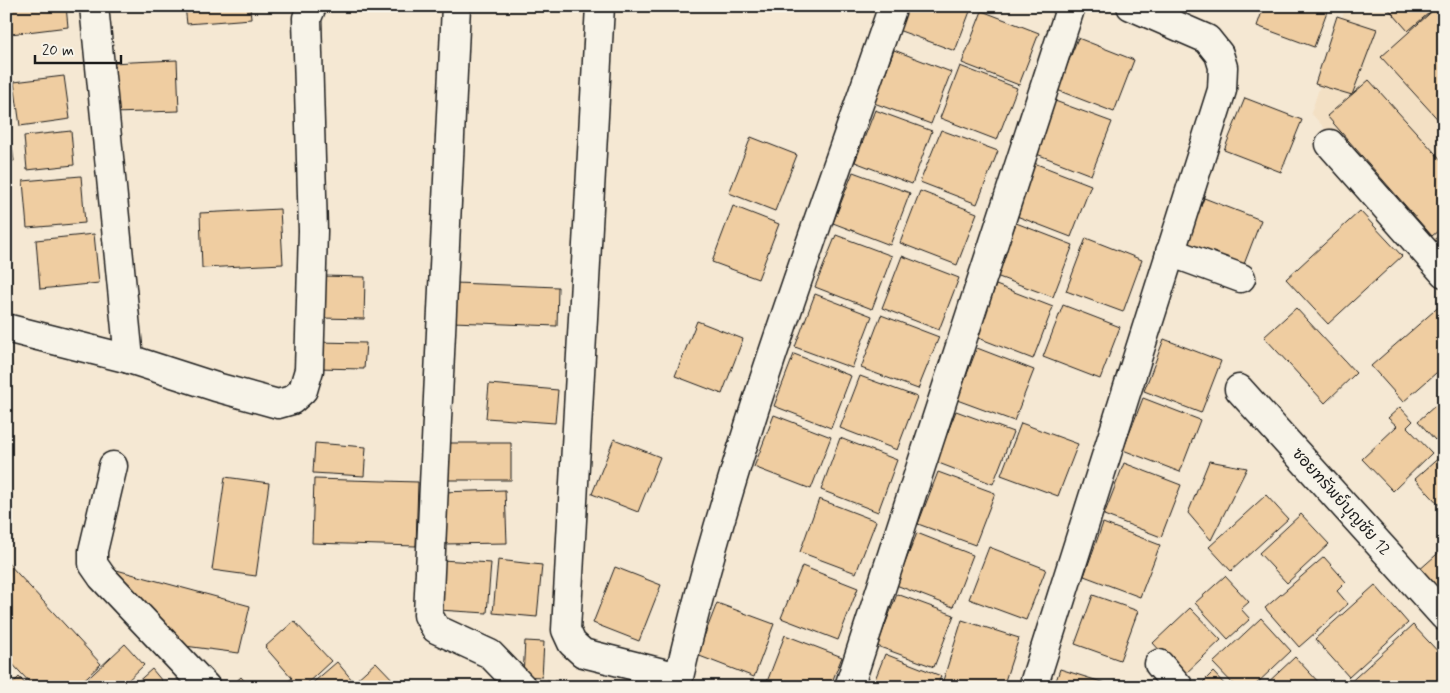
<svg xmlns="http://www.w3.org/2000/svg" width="1450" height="693" font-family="Mynerve,'Playpen Sans Thai',sans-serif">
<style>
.built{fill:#f3e0c4}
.building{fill:#efcda1;stroke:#1c1c1c}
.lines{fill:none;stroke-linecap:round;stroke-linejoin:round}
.minor-casing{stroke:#1c1c1c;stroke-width:31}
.minor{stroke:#f7f3e8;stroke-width:28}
.labels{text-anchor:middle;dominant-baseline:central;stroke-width:4;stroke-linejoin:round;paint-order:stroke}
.street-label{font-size:16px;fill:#1c1c1c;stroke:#f7f3e8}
</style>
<rect width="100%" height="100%" fill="#f5e8d3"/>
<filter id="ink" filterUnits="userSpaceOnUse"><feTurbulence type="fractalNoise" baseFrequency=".02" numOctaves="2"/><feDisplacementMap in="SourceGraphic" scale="10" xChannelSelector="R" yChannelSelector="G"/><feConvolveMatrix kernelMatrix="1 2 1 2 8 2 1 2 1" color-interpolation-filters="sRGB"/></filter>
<g filter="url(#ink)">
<path class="built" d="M1346,6H1444V263L1311,113Z"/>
<g class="building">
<path d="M8,6H66L68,27L11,34Z"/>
<path d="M185,6H250L251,19L187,24Z"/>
<path d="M907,6H972L955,51L898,30Z"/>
<path d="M1264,6H1329L1314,47L1257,26Z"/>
<path d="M1386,6H1437L1408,31Z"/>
<path d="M1438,6H1444V126L1381,57Z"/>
<path d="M982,11L1039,33L1019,85L962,63Z"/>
<path d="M1337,16L1377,29L1352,95L1315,84Z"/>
<path d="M1078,38L1134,60L1114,112L1057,90Z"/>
<path d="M894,50L951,72L931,124L874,103Z"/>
<path d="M177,60L179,111L112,113L110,63Z"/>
<path d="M960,66L1017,88L997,140L940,118Z"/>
<path d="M64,76L70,119L20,126L14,82Z"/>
<path d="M1369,80L1444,163V226L1432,236L1327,116Z"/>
<path d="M1245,98L1302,120L1281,172L1224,150Z"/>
<path d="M1055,101L1112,122L1091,175L1034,153Z"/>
<path d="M6,104L14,161L6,162Z"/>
<path d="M875,110L932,131L912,184L855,162Z"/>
<path d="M941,130L998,151L977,204L920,182Z"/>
<path d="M71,131L74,165L27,170L24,136Z"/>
<path d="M751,137L797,155L775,211L729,193Z"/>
<path d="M1034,163L1091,185L1071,237L1014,215Z"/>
<path d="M853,172L910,193L890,245L833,223Z"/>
<path d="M81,176L85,223L27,228L23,181Z"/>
<path d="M920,191L977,213L957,265L900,243Z"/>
<path d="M1204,198L1261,220L1241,272L1184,251Z"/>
<path d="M733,206L779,224L758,279L712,262Z"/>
<path d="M280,209L283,264L202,268L200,213Z"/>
<path d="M1360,211L1402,256L1328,324L1286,279Z"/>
<path d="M1016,223L1073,245L1053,297L996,276Z"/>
<path d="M1444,231V250L1434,240Z"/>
<path d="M94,234L99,283L40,289L36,240Z"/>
<path d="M836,235L892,256L872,309L815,287Z"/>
<path d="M1086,238L1142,260L1123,312L1066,291Z"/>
<path d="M902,256L959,278L939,330L882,308Z"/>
<path d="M323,276L365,277L364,319L322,318Z"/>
<path d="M455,283L558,287L557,326L453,322Z"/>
<path d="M996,285L1053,307L1033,359L976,337Z"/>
<path d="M815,294L872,316L852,368L795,347Z"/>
<path d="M1442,304L1444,366L1403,402L1371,366Z"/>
<path d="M1063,305L1120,327L1100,379L1043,357Z"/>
<path d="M1296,308L1356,373L1325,403L1264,337Z"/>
<path d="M881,315L939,337L918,389L861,368Z"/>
<path d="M697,321L743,339L722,394L675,376Z"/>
<path d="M1164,339L1221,361L1201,413L1144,391Z"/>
<path d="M317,342L366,343L364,369L316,368Z"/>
<path d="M977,348L1034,370L1014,421L957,400Z"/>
<path d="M794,354L851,376L831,428L774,406Z"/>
<path d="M860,376L917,397L897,450L840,428Z"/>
<path d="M489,384L558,390L555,423L486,418Z"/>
<path d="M1143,398L1200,420L1180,472L1123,450Z"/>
<path d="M1444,398V431L1435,440L1418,421Z"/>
<path d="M1400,407L1413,421L1407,427L1432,453L1393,491L1362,459L1397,426L1388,418Z"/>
<path d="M956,411L1013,432L993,484L936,462Z"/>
<path d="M774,415L831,437L811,489L754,467Z"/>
<path d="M1021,423L1078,444L1058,496L1001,475Z"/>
<path d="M840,438L897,460L878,512L821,490Z"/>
<path d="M614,439L660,457L638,512L592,494Z"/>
<path d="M315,443L366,447L364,476L313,473Z"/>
<path d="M447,443H511V480H446Z"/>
<path d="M1443,454L1444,455V510L1415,479Z"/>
<path d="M1209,461L1247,468L1211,540L1188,513Z"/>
<path d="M1124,463L1181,485L1161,537L1104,515Z"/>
<path d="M938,472L995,493L975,545L918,524Z"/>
<path d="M225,477L269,483L256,576L212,570Z"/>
<path d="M314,479L418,482L416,546L312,543Z"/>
<path d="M505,490L507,543L443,544L442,492Z"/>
<path d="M1266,495L1288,519L1231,571L1209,547Z"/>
<path d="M819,499L876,521L856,573L800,552Z"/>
<path d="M1301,514L1329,544L1287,583L1259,553Z"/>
<path d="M1103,523L1160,545L1140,597L1084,576Z"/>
<path d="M917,533L973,555L953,607L896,585Z"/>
<path d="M989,547L1046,569L1026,620L969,599Z"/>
<path d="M1444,548V585L1436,592L1418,571Z"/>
<path d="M1324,557L1346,582L1337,591L1348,604L1299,647L1265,608Z"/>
<path d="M441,560L491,563L487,613L438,610Z"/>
<path d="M498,560L542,565L537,617L493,613Z"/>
<path d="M7,562L101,664L76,687H34L6,657Z"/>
<path d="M802,566L858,588L838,640L781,618Z"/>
<path d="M615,567L661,585L639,641L593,623Z"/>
<path d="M109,568L250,606L239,653L177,645Z"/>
<path d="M1225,576L1249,602L1241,609L1250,619L1228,639L1195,603Z"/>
<path d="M1375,585L1408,623L1349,677L1315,639Z"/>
<path d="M897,594L954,615L934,667L877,646Z"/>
<path d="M1093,595L1138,611L1120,660L1075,644Z"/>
<path d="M717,603L774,624L754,677L697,655Z"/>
<path d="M1190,608L1221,640L1183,676L1153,643Z"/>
<path d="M1261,618L1291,651L1253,687H1236L1213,663Z"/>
<path d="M962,620L1019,638L1003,687H941Z"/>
<path d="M294,621L331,661L303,687H288L285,684L292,678L265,647Z"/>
<path d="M1413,625L1444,658V687H1345Z"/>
<path d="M785,635L842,657L830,687H765Z"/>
<path d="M525,641L544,642L542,677L523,676Z"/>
<path d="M125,644L144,665L121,687H79Z"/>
<path d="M885,654L941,676L937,687H872Z"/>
<path d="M1295,657L1323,687H1263Z"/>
<path d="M337,662L358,687H308Z"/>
<path d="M376,662L398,685L396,687H363L356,680Z"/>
<path d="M152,669L167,687H135L134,685Z"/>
<path d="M1060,669L1111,685L1110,687H1054Z"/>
<path d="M1213,672L1227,687H1198Z"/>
<path d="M19,677L28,687H9Z"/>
<path d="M241,677L250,687H230Z"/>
<path d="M547,680L612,687H547Z"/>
</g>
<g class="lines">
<g class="minor-casing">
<g id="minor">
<path d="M94,6L129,359"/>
<path d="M456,6L428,615L436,629L490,654L522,687"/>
<path d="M600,6L566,630L572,643L583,653L679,677C732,449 817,228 893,6"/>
<path d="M1330,144L1444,273"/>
<path d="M1170,252L1241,278"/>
<path d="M6,328L129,359L216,387L278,404L292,400L303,390L309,370L313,231L307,18L312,6"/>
<path d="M1239,389L1444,616"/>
<path d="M113,466L93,551V564L102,577L206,687"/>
<path d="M1159,664L1179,687"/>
<path d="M849,687L1071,6"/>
<path d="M1033,687L1222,90L1223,67L1219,54L1207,39L1131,6"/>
</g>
</g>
<use href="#minor" class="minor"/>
</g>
</g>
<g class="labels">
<g class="street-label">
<text transform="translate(1341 502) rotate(48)">ซอยทรัพย์บุญชัย 12</text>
</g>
</g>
<rect width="1450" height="693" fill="none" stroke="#f7f3e8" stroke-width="25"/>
<rect x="12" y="12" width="1425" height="668" fill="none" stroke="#1c1c1c" stroke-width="2" filter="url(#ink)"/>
<path d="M35 55v8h86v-8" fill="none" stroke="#1c1c1c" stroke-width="2.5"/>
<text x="42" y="55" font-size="15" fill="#1c1c1c" stroke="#f7f3e8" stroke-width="4" paint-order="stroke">20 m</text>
</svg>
